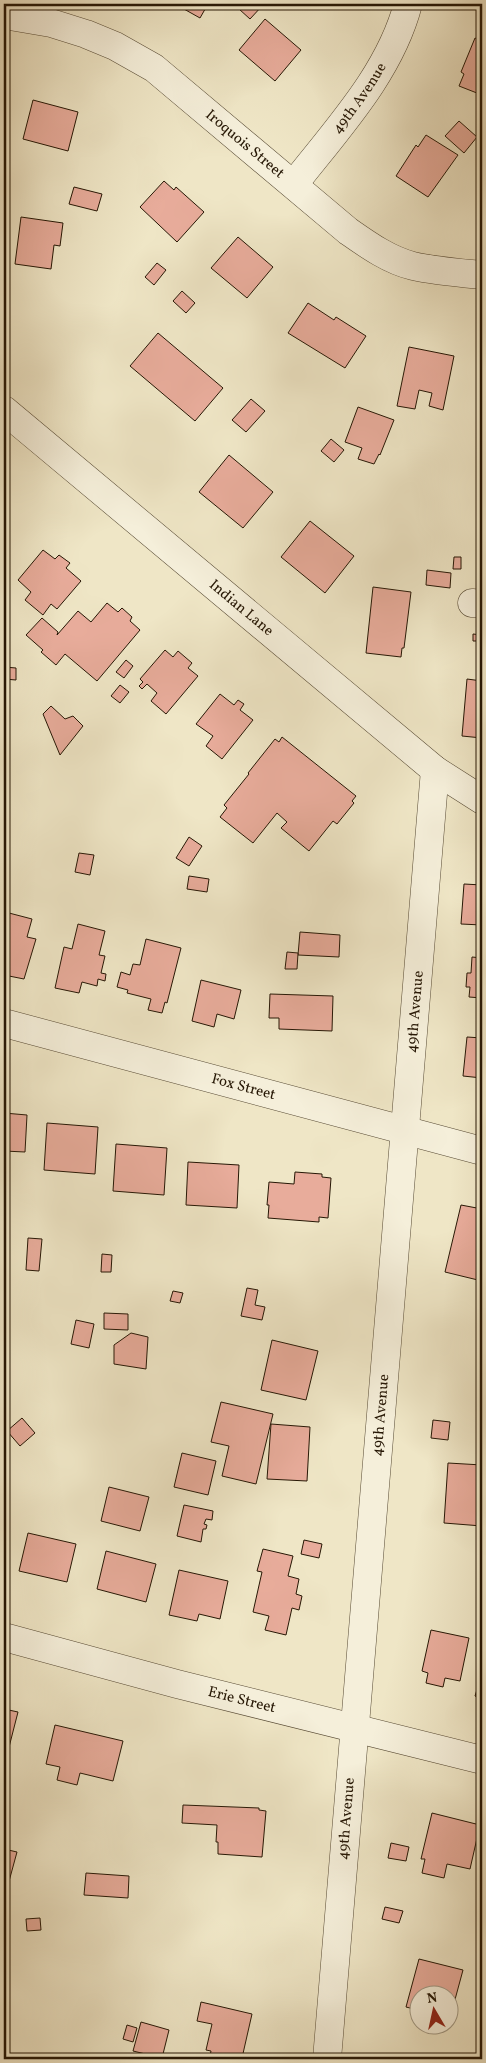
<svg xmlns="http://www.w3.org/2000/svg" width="486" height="2063" font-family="Vollkorn,serif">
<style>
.building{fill:#e8ac9b;stroke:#261705}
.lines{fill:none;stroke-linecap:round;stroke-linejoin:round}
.street-casing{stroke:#584b35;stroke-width:29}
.street{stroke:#f5efda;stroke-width:28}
.labels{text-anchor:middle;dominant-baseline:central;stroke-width:4;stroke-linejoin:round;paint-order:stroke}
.street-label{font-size:15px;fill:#261705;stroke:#f5efda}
</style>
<rect width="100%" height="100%" fill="#efe6c6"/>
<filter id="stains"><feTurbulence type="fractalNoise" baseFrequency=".004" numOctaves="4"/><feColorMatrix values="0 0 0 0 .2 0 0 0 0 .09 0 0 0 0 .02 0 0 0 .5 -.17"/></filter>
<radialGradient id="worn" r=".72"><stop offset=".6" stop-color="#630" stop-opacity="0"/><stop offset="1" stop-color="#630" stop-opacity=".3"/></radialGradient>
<g class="building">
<path d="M175,4H208L200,18Z"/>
<path d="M243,4H260L262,6L250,19L239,9Z"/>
<path d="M265,19L301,50L275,81L239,50Z"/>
<path d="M475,38L482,41V95L459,86L464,74L461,72Z"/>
<path d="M33,100L78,112L68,151L23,139Z"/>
<path d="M459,121L477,137L464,153L445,136Z"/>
<path d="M426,135L458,155L428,197L396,176L416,145L418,147Z"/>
<path d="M164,181L174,190L176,187L204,212L177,242L140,207Z"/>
<path d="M74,187L102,194L97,211L69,204Z"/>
<path d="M21,217L63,223L60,246L54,245L51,269L15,264Z"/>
<path d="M238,237L273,267L247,298L211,268Z"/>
<path d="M157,263L166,270L154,285L145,277Z"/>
<path d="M182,291L195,303L186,313L173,301Z"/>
<path d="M308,303L334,320L336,317L366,336L345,368L288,333Z"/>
<path d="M158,333L223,388L195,421L130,366Z"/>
<path d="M409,347L454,356L443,410L429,406L432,393L419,390L415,409L397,406Z"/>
<path d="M482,350V410H480Z"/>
<path d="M251,399L265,411L246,432L232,420Z"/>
<path d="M358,407L394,420L380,455L379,454L374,464L358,459L362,448L345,442Z"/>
<path d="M331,439L344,450L334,462L321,451Z"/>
<path d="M229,455L273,492L243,528L199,492Z"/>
<path d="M310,521L354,556L325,593L281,557Z"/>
<path d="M43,550L55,559L59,555L70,563L66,568L81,581L57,609L51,604L43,615L25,600L31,592L18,580Z"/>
<path d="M454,557H461V569H453Z"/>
<path d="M427,570L451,573L450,588L426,585Z"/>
<path d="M373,587L411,592L404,648H402L401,657L366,653Z"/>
<path d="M107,603L118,612L122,608L132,617L130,621L140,630L97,681L65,654L56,665L41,652L43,650L26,635L42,618L58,632L57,635L78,611L91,622Z"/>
<path d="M473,634L482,635V641H473Z"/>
<path d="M165,650L173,657L178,651L192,663L188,668L198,676L166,714L151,701L157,693L147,684L142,689L139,686L143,682L140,679Z"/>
<path d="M126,660L133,666L124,678L116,672Z"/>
<path d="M4,667L16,668V680L4,679Z"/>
<path d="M467,679L482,681V738L462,736Z"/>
<path d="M120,685L129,692L120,703L111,696Z"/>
<path d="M220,694L234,705L238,700L244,704L240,710L253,720L222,759L206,746L213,736L196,724Z"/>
<path d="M51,706L65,719L73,716L83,726L60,755L43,714Z"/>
<path d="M282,737L356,796L352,801L354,803L337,824L333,821L309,851L281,828L287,822L277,813L253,843L220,817L227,808L224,805L249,774L248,773L275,739L279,742Z"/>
<path d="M189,837L202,846L189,866L176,858Z"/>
<path d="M79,853L94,855L90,875L75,872Z"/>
<path d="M189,876L209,879L207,892L187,889Z"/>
<path d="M464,884L482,885V925L461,924Z"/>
<path d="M9,913L32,919L27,937L36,939L24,979L4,975L6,964L4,963V932Z"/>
<path d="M78,924L105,931L99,955L105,956L101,973L106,974L105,981L98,979L97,986L82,982L79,993L55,988L64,947L72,949Z"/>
<path d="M300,932L340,935L339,957L298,955Z"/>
<path d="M146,939L181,948L167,1003L165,1002L162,1013L148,1010L151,999L127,993L128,990L117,987L121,972L130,975L133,964L140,965Z"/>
<path d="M287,952L298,953L297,969H285Z"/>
<path d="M472,957L482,958V998L469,997L470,987H466L467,973H471Z"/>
<path d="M201,980L241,990L234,1019L217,1014L214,1027L192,1021Z"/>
<path d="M270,994L333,996L332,1031L279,1029V1018H269Z"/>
<path d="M467,1037L482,1038V1078L463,1076Z"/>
<path d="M4,1113L27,1115L25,1152L4,1151Z"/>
<path d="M47,1123L98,1127L95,1174L44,1170Z"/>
<path d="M116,1144L167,1148L164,1195L113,1191Z"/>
<path d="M188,1162L239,1165L237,1208L186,1205Z"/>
<path d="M295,1172L322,1174V1177L331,1178L328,1218L319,1217V1222L268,1218L269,1205H267L269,1182L294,1184Z"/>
<path d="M461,1205L482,1209V1281L445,1272Z"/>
<path d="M28,1238L42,1239L39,1271L26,1270Z"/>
<path d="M102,1254L112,1255L111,1272H101Z"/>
<path d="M247,1288L258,1290L255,1305L265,1307L262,1320L241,1316Z"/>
<path d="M173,1291L183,1293L180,1303L170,1301Z"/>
<path d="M104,1313L128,1314V1330L104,1329Z"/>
<path d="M76,1320L94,1324L89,1348L71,1344Z"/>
<path d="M131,1333L148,1337L146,1369L114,1364V1345Z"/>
<path d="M272,1340L318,1351L306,1400L261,1390Z"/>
<path d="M221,1402L273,1414L256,1484L222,1476L229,1446L211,1442Z"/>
<path d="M22,1418L35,1433L20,1446L7,1431Z"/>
<path d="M433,1420L450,1422L448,1440L431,1438Z"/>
<path d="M271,1424L310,1427L307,1481L267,1479Z"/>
<path d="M182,1453L216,1461L208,1495L174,1487Z"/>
<path d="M448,1463L482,1465V1526L444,1523Z"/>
<path d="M109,1487L149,1497L140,1531L101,1521Z"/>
<path d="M184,1505L213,1511L212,1520L206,1519L204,1524L207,1525L206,1529H203L201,1542L177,1536Z"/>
<path d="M28,1533L76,1544L67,1582L19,1571Z"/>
<path d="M304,1540L322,1544L319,1558L301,1554Z"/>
<path d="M263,1549L293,1556L288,1576L299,1579L296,1594L302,1596L299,1610L292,1608L286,1635L265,1630L269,1616L253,1612L262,1572L257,1571Z"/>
<path d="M106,1551L156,1564L146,1602L97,1589Z"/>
<path d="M179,1570L228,1581L220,1619L199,1614L197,1621L169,1615Z"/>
<path d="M431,1630L469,1638L460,1681L445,1678L443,1687L426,1683L428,1673L422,1671Z"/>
<path d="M482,1673V1703L478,1701L479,1698L475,1696Z"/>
<path d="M4,1709L18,1712L7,1755L4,1754Z"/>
<path d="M55,1725L123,1741L113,1781L80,1773L77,1785L57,1780L60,1767L46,1764Z"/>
<path d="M183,1805L259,1808V1810L266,1811L262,1857L218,1854V1842H216L217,1825L182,1823Z"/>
<path d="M432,1813L480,1825L470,1869L447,1864L444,1878L422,1873L425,1859H421Z"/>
<path d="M391,1843L409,1847L406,1861L388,1858Z"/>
<path d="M4,1849L17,1852L8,1885L4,1884Z"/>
<path d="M86,1873L129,1876L128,1898L84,1895Z"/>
<path d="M385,1907L403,1911L399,1923L382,1919Z"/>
<path d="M40,1918L41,1930L27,1931L26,1919Z"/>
<path d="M419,1959L463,1970L450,2018H448V1996H418V2010L406,2007Z"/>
<path d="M201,2002L252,2014L242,2058L221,2054L217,2058L210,2056L211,2051L206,2050L212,2024L197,2021Z"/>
<path d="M141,2022L169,2030L162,2058L133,2051Z"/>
<path d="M127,2025L137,2028L133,2042L123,2039Z"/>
</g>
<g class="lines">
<g class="street-casing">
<g id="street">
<path id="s1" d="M4,15L51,23L86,34L115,46L154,68L348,231C368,245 389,260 413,266C435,271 460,273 482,275"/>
<path id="s2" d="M294,184C337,129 390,73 408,4"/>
<path id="s3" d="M4,410L435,770L482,800"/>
<path d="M472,603L482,604"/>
<path id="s4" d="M4,1023L482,1151"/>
<path id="s5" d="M4,1637L177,1684L482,1760"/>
<path id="s6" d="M327,2059C361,1629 401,1200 435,770"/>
</g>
</g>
<use href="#street" class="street"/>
</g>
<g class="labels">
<g class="street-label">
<text stroke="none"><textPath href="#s2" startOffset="108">49th Avenue</textPath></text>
<text stroke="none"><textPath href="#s1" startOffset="279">Iroquois Street</textPath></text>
<text stroke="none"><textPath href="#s3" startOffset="309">Indian Lane</textPath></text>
<text stroke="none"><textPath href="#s6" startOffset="1051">49th Avenue</textPath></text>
<text stroke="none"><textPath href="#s4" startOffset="248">Fox Street</textPath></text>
<text stroke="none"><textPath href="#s6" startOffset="646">49th Avenue</textPath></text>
<text stroke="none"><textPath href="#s5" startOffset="246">Erie Street</textPath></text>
<text stroke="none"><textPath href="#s6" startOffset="241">49th Avenue</textPath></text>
</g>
</g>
<rect width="486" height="2063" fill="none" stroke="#efe6c6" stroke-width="20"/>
<rect x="5" y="5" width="476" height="2053" fill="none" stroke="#261705" stroke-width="2.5"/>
<rect x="10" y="10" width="466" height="2043" fill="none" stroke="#261705"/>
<g transform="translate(434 2010) rotate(351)"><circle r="24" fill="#f5efda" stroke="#a29985"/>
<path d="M0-4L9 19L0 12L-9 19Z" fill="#8f2418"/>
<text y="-8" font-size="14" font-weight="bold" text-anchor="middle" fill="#261705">N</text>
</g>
<rect width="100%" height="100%" filter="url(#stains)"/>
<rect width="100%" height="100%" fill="url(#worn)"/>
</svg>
